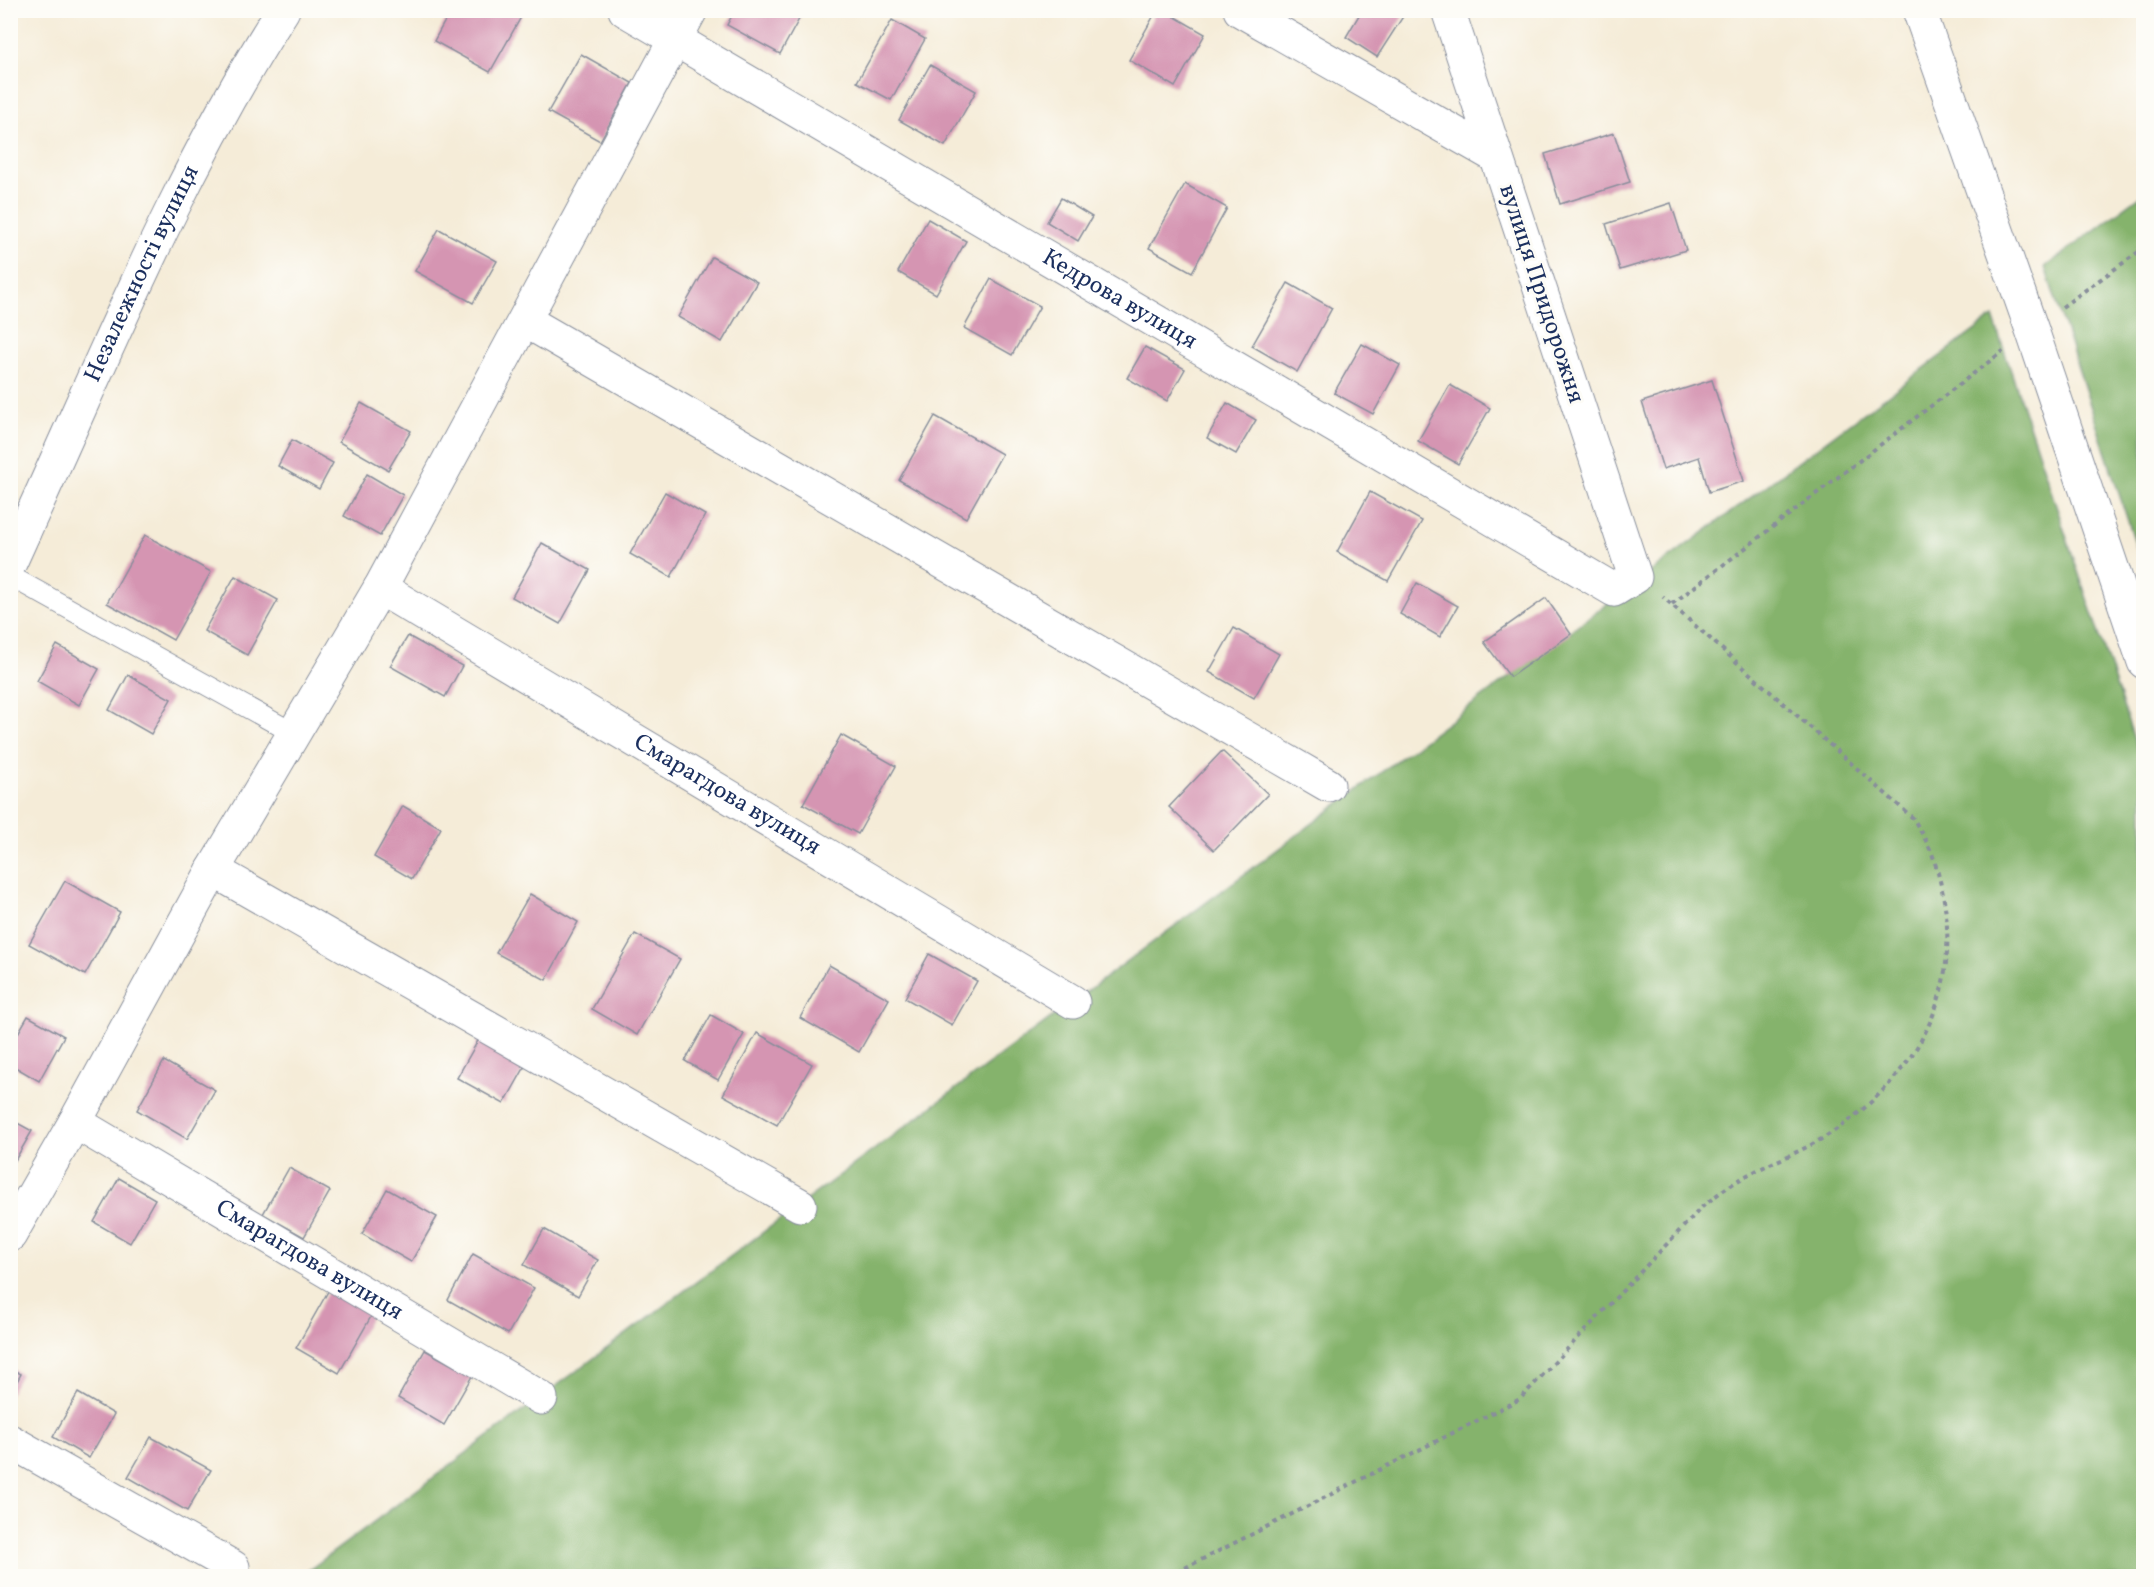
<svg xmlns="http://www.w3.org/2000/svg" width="2154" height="1587" font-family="Vollkorn,serif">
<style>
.forest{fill:#85b36c;stroke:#507165;stroke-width:1.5}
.building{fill:#d595b2}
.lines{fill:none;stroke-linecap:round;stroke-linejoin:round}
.service-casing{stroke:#888e9b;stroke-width:22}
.minor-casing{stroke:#888e9b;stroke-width:35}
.tertiary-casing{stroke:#888e9b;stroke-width:35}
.secondary-casing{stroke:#888e9b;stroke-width:35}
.path{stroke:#888e9b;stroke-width:4;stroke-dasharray:4.5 4.5;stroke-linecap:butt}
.service{stroke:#fff;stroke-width:20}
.minor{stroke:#fff;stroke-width:33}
.tertiary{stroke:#fff;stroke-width:33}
.secondary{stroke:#fff;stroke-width:33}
.labels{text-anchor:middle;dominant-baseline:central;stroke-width:6;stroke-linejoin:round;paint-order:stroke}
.street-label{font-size:24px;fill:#1b2f5e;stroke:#fdfcf7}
</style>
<rect width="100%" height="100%" fill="#fdfcf7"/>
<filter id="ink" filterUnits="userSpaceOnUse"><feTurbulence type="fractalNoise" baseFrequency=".0167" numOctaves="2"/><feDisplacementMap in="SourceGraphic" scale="12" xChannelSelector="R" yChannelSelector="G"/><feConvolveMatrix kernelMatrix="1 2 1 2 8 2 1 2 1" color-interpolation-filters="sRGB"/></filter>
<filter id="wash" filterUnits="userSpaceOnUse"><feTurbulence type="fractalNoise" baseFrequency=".008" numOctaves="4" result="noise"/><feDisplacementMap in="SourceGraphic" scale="24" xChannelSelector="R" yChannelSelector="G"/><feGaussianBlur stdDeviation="1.35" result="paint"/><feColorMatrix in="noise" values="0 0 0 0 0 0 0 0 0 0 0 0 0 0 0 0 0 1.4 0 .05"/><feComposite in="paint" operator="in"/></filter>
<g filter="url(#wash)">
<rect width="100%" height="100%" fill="#f5ecd8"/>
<g class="forest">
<path d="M2143,194V567L2045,267Z"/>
<path d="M1993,317L2143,766V1576H301Z"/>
</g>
<g id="blocks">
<g class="building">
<path d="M451,10H525L490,72L434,41Z"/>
<path d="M735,10H804L780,54L727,25Z"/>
<path d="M1157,10H1163L1205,34L1175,87L1129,60Z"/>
<path d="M1362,10H1397L1404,15L1377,57L1346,37Z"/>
<path d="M892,20L925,39L891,100L857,82Z"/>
<path d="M581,54L632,83L600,141L548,112Z"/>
<path d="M930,65L976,91L945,146L899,120Z"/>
<path d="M1614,133L1630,182L1560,204L1545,154Z"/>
<path d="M1185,184L1227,208L1192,272L1149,248Z"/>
<path d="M1061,198L1092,217L1078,241L1047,222Z"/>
<path d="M1671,203L1686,250L1620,270L1606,224Z"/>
<path d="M928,219L966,241L936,294L898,272Z"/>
<path d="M439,229L497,261L473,303L415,271Z"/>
<path d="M712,257L757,282L722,342L678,317Z"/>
<path d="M991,279L1040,306L1012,355L964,328Z"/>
<path d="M1288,283L1332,308L1297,372L1252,346Z"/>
<path d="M1362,344L1400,365L1373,414L1334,393Z"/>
<path d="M1145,347L1185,369L1167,401L1127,378Z"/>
<path d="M1712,380L1744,481L1709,492L1699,457L1663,469L1642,402Z"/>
<path d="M1450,385L1490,408L1458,464L1418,441Z"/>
<path d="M361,403L411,431L388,470L339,442Z"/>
<path d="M1227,403L1256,420L1236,454L1207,438Z"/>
<path d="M935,416L1002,454L966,518L899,480Z"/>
<path d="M292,440L333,463L319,489L278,466Z"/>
<path d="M367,474L403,495L380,536L344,516Z"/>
<path d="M665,492L705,515L671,577L630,554Z"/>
<path d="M1370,492L1422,521L1388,581L1337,552Z"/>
<path d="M145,535L211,572L173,640L107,603Z"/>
<path d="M542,543L590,570L560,624L512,597Z"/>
<path d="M235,576L278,600L247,655L204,631Z"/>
<path d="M1417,583L1458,606L1440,637L1400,614Z"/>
<path d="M1546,598L1571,634L1510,677L1484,642Z"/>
<path d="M1234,628L1279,654L1254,698L1209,672Z"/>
<path d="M408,636L462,666L445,697L390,666Z"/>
<path d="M57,645L99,669L79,705L37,681Z"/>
<path d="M128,675L171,699L151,734L109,710Z"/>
<path d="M841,735L896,766L858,834L803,804Z"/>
<path d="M1222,751L1268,794L1214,850L1169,807Z"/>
<path d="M403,806L441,828L412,879L374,857Z"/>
<path d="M65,881L120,912L85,975L29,944Z"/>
<path d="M530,894L578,922L546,980L496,953Z"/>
<path d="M635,934L680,959L637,1035L592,1009Z"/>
<path d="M929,954L977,981L952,1025L905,998Z"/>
<path d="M829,965L889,999L859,1052L800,1018Z"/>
<path d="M711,1015L744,1034L718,1080L685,1061Z"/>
<path d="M28,1016L64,1036L39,1081L10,1064V1047Z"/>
<path d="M757,1033L812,1064L777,1125L723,1095Z"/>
<path d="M480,1037L527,1063L504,1104L457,1078Z"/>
<path d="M164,1061L215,1090L187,1139L137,1110Z"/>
<path d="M10,1119L32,1131L10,1169Z"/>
<path d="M289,1168L330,1191L304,1237L263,1214Z"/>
<path d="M119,1178L155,1199L130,1243L94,1222Z"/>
<path d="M387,1189L437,1217L411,1262L362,1234Z"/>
<path d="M544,1229L598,1260L578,1296L524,1265Z"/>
<path d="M473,1254L534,1288L508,1334L448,1300Z"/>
<path d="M330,1288L373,1313L339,1373L296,1348Z"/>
<path d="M425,1350L472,1376L444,1425L398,1398Z"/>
<path d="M10,1368L21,1374L10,1394Z"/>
<path d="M78,1393L114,1414L89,1458L53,1437Z"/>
<path d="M151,1437L211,1470L187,1511L128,1477Z"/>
</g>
</g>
</g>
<g filter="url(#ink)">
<use href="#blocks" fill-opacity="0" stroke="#888e9b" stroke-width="1.5"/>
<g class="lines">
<g class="service-casing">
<path id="service" d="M10,576L295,734"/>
</g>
<g class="minor-casing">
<g id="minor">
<path id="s1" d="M625,10L1614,590L1635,577L1448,10"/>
<path d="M1240,10L1495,156"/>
<path d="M526,321L1328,785"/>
<path d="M10,563L24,532"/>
<path id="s2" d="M380,588L1073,1002"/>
<path d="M213,870L800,1205"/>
<path id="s3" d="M75,1122L541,1398"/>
<path d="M10,1235L75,1122L213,870L380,588L691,10"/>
<path d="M10,1441L233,1567"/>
</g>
</g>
<g class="tertiary-casing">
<g id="tertiary">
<path id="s4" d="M10,535L24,532C105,356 178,174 283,10"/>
</g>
</g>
<g class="secondary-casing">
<path id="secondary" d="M1919,10L2032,330L2144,662"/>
</g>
<g class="path">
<path d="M2062,307L2144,248"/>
<path d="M1672,604L2003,351"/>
<path d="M1169,1576L1520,1399L1702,1207C1711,1200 1721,1191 1731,1185C1761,1165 1797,1155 1828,1135C1926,1071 1971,978 1935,863C1931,847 1921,832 1913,818L1663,597"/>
</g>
<use href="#service" class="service"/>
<use href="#minor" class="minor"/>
<use href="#tertiary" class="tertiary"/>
<use href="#secondary" class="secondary"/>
</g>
</g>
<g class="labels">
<g class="street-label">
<text stroke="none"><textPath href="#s4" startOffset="298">Незалежності вулиця</textPath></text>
<text transform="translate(1541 294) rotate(72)">вулиця Придорожня</text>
<text stroke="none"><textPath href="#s1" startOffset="573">Кедрова вулиця</textPath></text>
<text stroke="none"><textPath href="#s2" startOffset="404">Смарагдова вулиця</textPath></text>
<text stroke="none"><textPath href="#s3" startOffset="272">Смарагдова вулиця</textPath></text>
</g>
</g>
<rect width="2154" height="1587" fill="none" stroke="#fdfcf7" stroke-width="36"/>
</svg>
